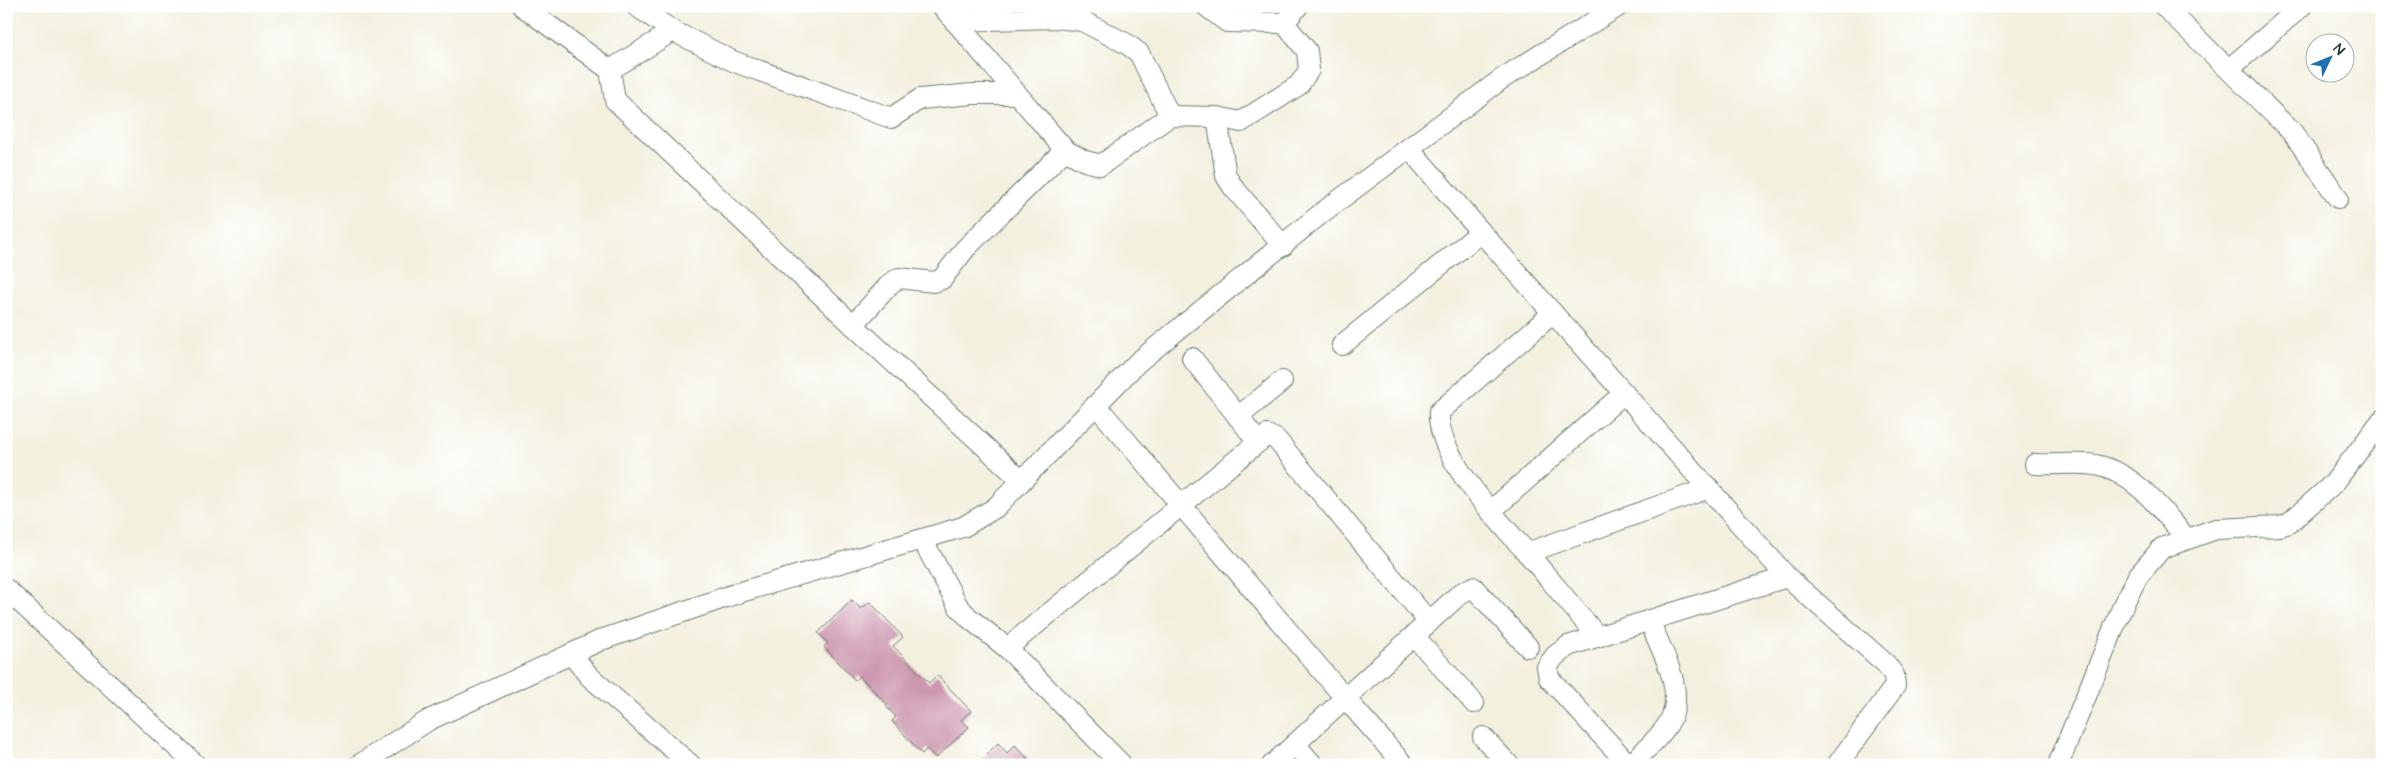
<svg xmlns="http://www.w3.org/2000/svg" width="2388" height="771" font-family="'Architects Daughter',sans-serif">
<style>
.building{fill:#cc97af}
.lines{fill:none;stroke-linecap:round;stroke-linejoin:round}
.minor-casing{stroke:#697c70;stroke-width:22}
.minor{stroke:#fff;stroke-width:20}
</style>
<rect width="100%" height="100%" fill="#fff"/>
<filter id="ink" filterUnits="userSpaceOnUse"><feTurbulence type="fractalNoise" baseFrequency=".02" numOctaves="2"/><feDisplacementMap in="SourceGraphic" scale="10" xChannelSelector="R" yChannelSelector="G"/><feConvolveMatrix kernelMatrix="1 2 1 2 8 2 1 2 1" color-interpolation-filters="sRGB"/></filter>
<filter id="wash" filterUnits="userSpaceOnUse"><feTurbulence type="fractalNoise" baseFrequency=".0096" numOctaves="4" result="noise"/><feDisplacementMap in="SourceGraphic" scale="20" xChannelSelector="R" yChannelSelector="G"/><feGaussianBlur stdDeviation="1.12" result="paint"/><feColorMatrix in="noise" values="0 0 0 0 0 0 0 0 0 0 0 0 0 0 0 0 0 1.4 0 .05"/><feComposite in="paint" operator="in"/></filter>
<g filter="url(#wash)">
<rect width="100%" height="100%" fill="#f3f0df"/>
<g id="blocks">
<g class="building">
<path d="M852,600L861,609L870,602L903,637L893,646L929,683L937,675L971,711L961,720L969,727L936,758L927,749L922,754L892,721L896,717L886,706L888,705L859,676L855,680L824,647L828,643L818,633Z"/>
<path d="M998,743L1007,753L1015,745L1034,765H976Z"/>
</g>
</g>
</g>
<g filter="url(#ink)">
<use href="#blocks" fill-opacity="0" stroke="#697c70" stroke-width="1"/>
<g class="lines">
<g class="minor-casing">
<g id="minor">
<path d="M522,6L610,70L615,100L853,325L1021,480"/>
<path d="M636,6L673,31"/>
<path d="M942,6L1065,150L1085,161L1101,165L1170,116L1217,117L1241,122L1299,85L1309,70L1307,51L1284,23L1298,6"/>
<path d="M1206,6L1227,22L1284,23"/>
<path d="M2164,6L2293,133L2338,198"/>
<path d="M954,21L1057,18L1082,21L1127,44L1139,53L1170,116"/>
<path d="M2229,69L2302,6"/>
<path d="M610,70L673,31L735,62L891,118L920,99L972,94H1015"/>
<path d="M1217,117L1226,176L1233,187L1283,246"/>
<path d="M1409,148L1481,232L1787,577L1886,664L1894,675L1895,686L1837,765"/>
<path d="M1553,313L1439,412C1436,457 1500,522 1529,555C1552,582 1575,610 1598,637"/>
<path d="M853,325L891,283L899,278L934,282L942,279L965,249L1065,150"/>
<path d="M1342,345L1481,232"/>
<path d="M1192,358L1257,441"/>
<path d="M1096,405L1345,698L1461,593L1473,587L1528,647"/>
<path d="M1238,417L1282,381"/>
<path d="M2035,464C2054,465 2077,462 2096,465C2136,473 2162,511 2187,539"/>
<path d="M1491,511L1624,393"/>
<path d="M922,539L958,606L969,618L1007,648"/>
<path d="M1527,553L1709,488"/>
<path d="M6,589L196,765"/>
<path d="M1414,636L1474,703"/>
<path d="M571,654L589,676L691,765"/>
<path d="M1483,737L1509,765"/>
<path d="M1295,744L1313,765"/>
<path d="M359,765L429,720L601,640L741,592L963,527L995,508L1138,362L1323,212L1503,78L1619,6"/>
<path d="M1122,765L1007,648L1267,435L1276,439L1429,622"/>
<path d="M1272,765L1345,698L1403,764"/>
<path d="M1629,765L1549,678L1547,667L1555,656L1568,646L1787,577"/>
<path d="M1631,765C1642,752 1659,739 1668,724C1688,692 1661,651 1649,620"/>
<path d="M2058,765L2124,603L2138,576L2162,548L2216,529L2280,526L2289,523L2334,483L2382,420"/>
</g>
</g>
<use href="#minor" class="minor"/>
</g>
</g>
<rect width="2388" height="771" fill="none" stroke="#fff" stroke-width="25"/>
<g transform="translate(2330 58) rotate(47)"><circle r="24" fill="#ffffff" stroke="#a5b1ae"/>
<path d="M0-4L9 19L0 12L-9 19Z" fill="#1f6fb2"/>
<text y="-8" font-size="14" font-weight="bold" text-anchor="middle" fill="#1f3d34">N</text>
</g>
</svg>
